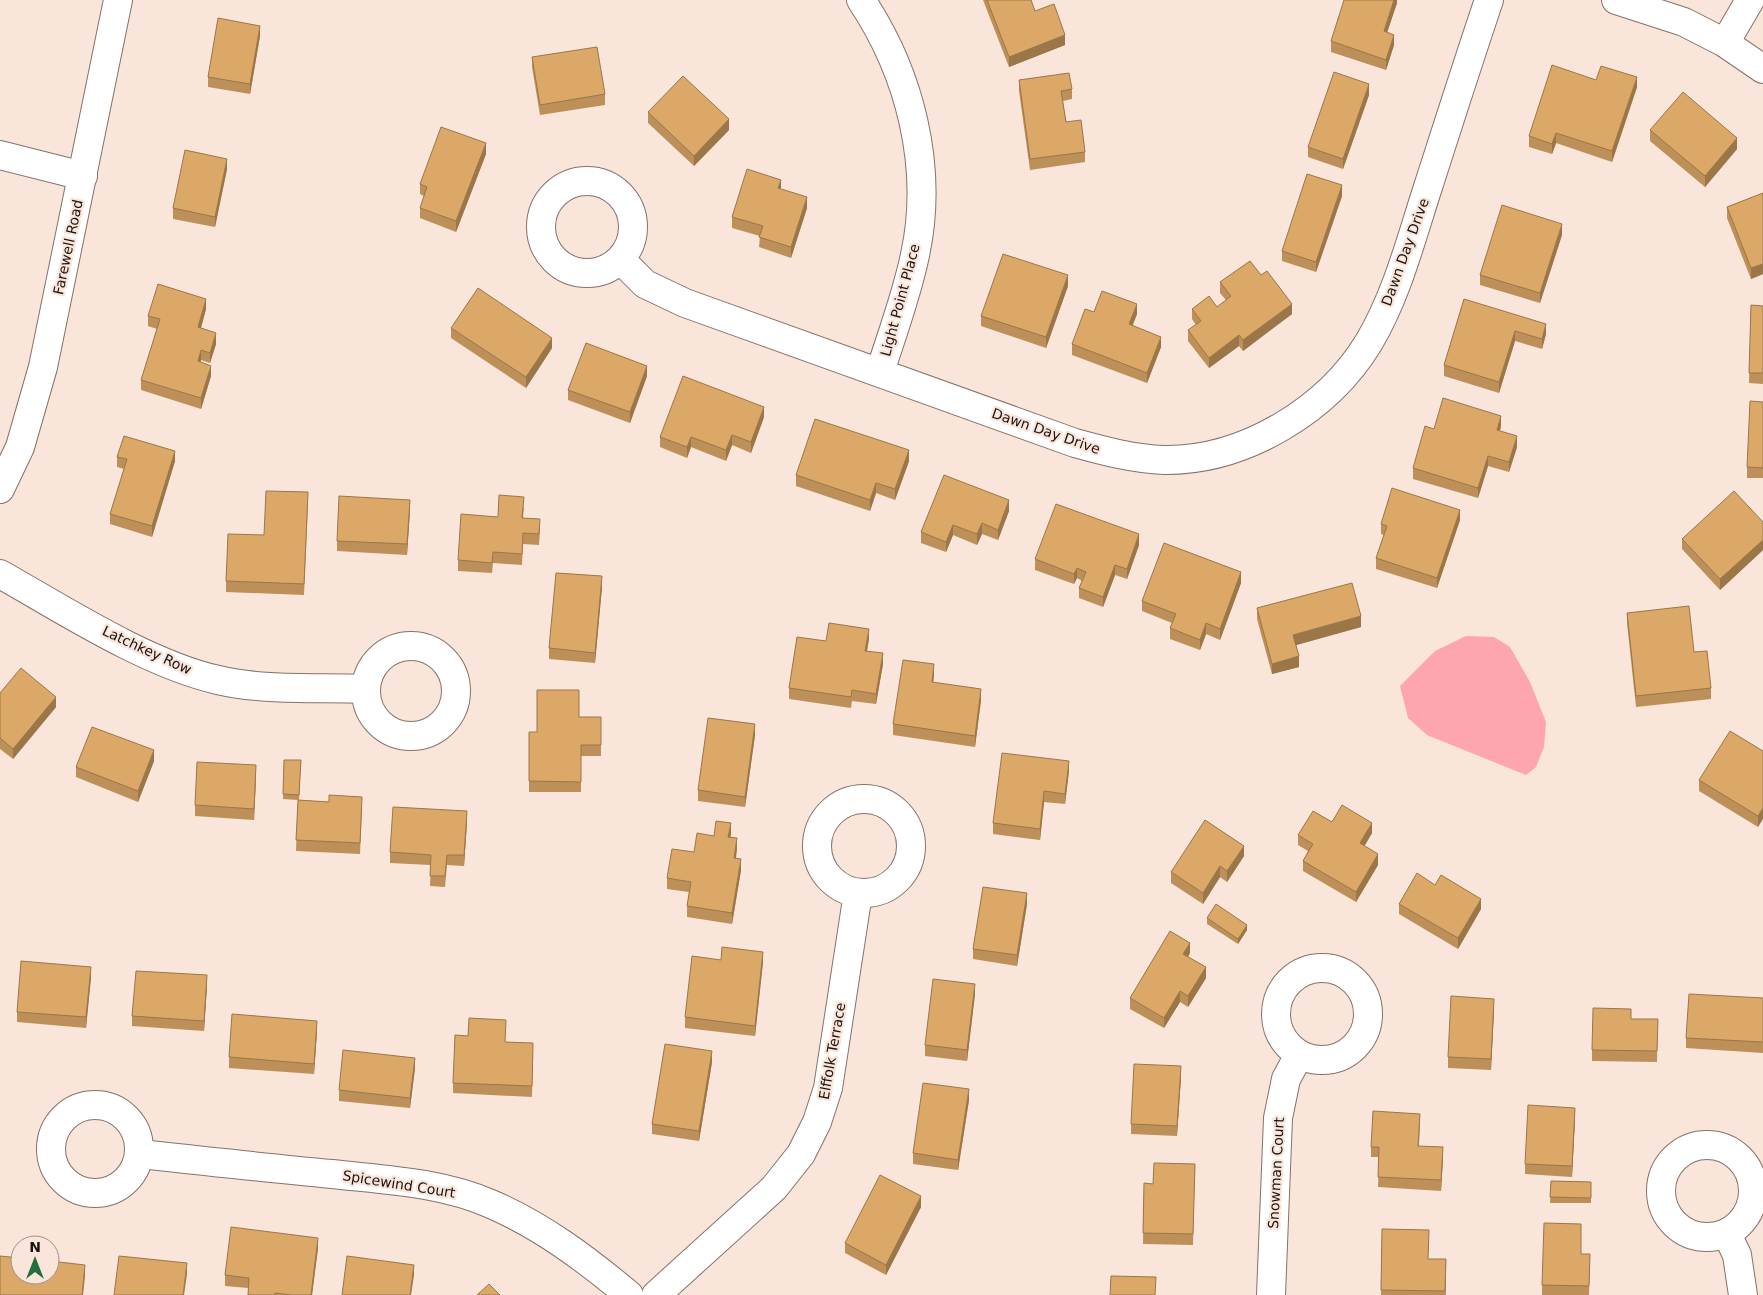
<svg xmlns="http://www.w3.org/2000/svg" width="1763" height="1295" font-family="'DejaVu Sans',sans-serif">
<style>
.water{fill:#fda6b1}
.lines{fill:none;stroke-linecap:round;stroke-linejoin:round}
.minor-casing{stroke:#857268;stroke-width:30}
.tertiary-casing{stroke:#857268;stroke-width:30}
.minor{stroke:#fff;stroke-width:28}
.tertiary{stroke:#fff;stroke-width:28}
.wall{fill:#bd9059}
.shaded-wall{fill:#9a7648}
.building{fill:#dca867;stroke:#9a7648}
.labels{text-anchor:middle;dominant-baseline:central;stroke-width:4.5;stroke-linejoin:round;paint-order:stroke}
.street-label{font-size:14px;fill:#1b1410;stroke:#fae5da}
</style>
<rect width="100%" height="100%" fill="#fae5da"/>
<path class="water" d="M1466,636L1494,637L1510,647L1530,682L1546,722L1544,747L1536,767L1526,775L1427,735L1408,718L1400,686L1435,651Z"/>
<g class="lines">
<g class="minor-casing">
<g id="minor">
<path d="M861,0C910,73 934,167 915,255C907,294 892,334 880,372"/>
<path d="M1616,0L1684,22L1725,43L1763,69"/>
<path d="M1725,43L1750,0"/>
<path d="M0,155L83,176"/>
<circle cx="587" cy="227" r="46"/>
<path d="M621,260L645,284L685,303L1075,443C1104,451 1134,459 1164,460C1244,461 1328,410 1369,342C1397,295 1411,239 1428,187C1448,125 1468,62 1489,0"/>
<path d="M0,574C64,610 147,664 218,680C265,691 317,687 366,689"/>
<circle cx="411" cy="691" r="45"/>
<circle cx="864" cy="846" r="47"/>
<circle cx="1322" cy="1014" r="46"/>
<circle cx="95" cy="1149" r="44"/>
<circle cx="1707" cy="1191" r="46"/>
<path d="M140,1154C204,1161 268,1168 332,1174C385,1180 441,1182 491,1204C542,1226 586,1259 629,1295"/>
<path d="M1727,1234L1737,1255L1743,1295"/>
<path d="M656,1295L774,1188L801,1154L817,1122L828,1088L858,893"/>
<path d="M1271,1295L1278,1118L1286,1079L1299,1055"/>
</g>
</g>
<g class="tertiary-casing">
<path id="tertiary" d="M0,489L20,447L43,367L118,0"/>
</g>
<use href="#minor" class="minor"/>
<use href="#tertiary" class="tertiary"/>
</g>
<g class="wall">
<path d="M983,0H1031L1035,11L1065,45L1009,67Z"/>
<path d="M1397,0V3L1387,32L1394,45L1386,70L1331,52V41Z"/>
<path d="M260,36L250,94L208,87V77Z"/>
<path d="M532,57L605,94V105L540,115L532,67Z"/>
<path d="M1019,80L1072,89V99L1063,101L1066,122L1085,152V162L1030,170L1019,91Z"/>
<path d="M1596,80L1637,87L1612,162L1556,143L1552,154L1529,147V136Z"/>
<path d="M1369,95L1343,169L1308,157V147Z"/>
<path d="M648,112L729,130L694,166L648,123Z"/>
<path d="M1650,130L1737,149L1705,187L1650,141Z"/>
<path d="M486,154L456,232L420,218V208L424,196L420,194V184Z"/>
<path d="M227,169L215,227L173,219V208Z"/>
<path d="M781,189L807,208L791,258L759,247L760,236L732,228V217Z"/>
<path d="M1763,193V274L1751,279L1727,218V207Z"/>
<path d="M1342,196L1316,272L1282,261V251Z"/>
<path d="M1562,235L1540,303L1480,285V275Z"/>
<path d="M1220,282L1292,314L1243,351L1239,346L1209,368L1188,341V330L1196,325L1192,319V309L1217,307L1226,300L1220,293Z"/>
<path d="M1068,286L1046,348L981,326V316Z"/>
<path d="M1464,299L1546,334L1542,349L1515,341L1499,393L1444,376V365Z"/>
<path d="M1751,305L1763,306V384L1749,383Z"/>
<path d="M206,309L201,328L216,344L210,363L201,360L200,362L211,376L201,409L141,390V380L157,329L148,326V316Z"/>
<path d="M1094,312L1137,314L1132,326L1161,347L1147,383L1072,355V344Z"/>
<path d="M451,328L552,348L526,388L451,338Z"/>
<path d="M647,376L630,423L568,400V390Z"/>
<path d="M1763,402V478H1747V467Z"/>
<path d="M764,417L751,453L732,445L726,461L691,447L687,458L660,447V437Z"/>
<path d="M1501,426L1500,431L1517,447L1509,472L1488,466L1478,498L1413,479V468L1434,429Z"/>
<path d="M117,457L175,461L152,537L110,524V514L124,469L117,467Z"/>
<path d="M909,461L895,500L876,493L870,511L796,486V475Z"/>
<path d="M308,503L304,595L226,592V581L264,535Z"/>
<path d="M524,507L523,518L540,530L539,545L523,544L522,565L493,563L492,573L458,571V560L498,517Z"/>
<path d="M410,510L407,555L337,551V541Z"/>
<path d="M1009,511L998,540L982,534L977,545L953,535L946,552L921,543V532Z"/>
<path d="M1460,520L1437,588L1376,569V558L1384,535L1381,534V524Z"/>
<path d="M1763,522V550L1720,590L1682,549V539Z"/>
<path d="M1139,545L1127,579L1115,575L1103,607L1079,598V588L1082,581L1077,578L1074,584L1035,570V559Z"/>
<path d="M1241,583L1220,640L1206,634L1200,650L1170,639V628L1172,623L1142,611V601Z"/>
<path d="M602,587L595,663L549,659V648Z"/>
<path d="M1257,608L1361,627L1296,645L1299,667L1272,674L1257,619Z"/>
<path d="M1627,613L1711,688V699L1636,707L1627,623Z"/>
<path d="M869,639L867,651L883,664L876,704L852,701L851,708L789,699V688L826,641Z"/>
<path d="M934,675L933,682L981,700L975,747L893,735V724Z"/>
<path d="M0,693L56,707L13,759L0,749Z"/>
<path d="M579,717H601V756H581V792H529V732H537Z"/>
<path d="M755,735L745,807L698,801V790Z"/>
<path d="M1763,751L1758,827L1699,791V780Z"/>
<path d="M284,760H301L299,800L329,802L362,808L360,854L296,851L298,800L283,799Z"/>
<path d="M154,761L138,802L76,777V767Z"/>
<path d="M1069,771L1065,804L1044,802L1040,840L993,834V823Z"/>
<path d="M256,776L254,820L195,816V805Z"/>
<path d="M467,822L464,866L447,865L445,887L430,886L431,865L390,863V852Z"/>
<path d="M1332,822L1372,833L1364,846L1378,865L1356,902L1303,871V861L1308,851L1298,845V835Z"/>
<path d="M731,834L730,837L737,848L736,859L741,870L732,924L687,917V906L689,892L667,889V878L714,836Z"/>
<path d="M1244,856L1227,882L1220,877L1203,904L1171,883V872Z"/>
<path d="M1435,885L1481,909L1458,949L1399,914V904Z"/>
<path d="M1027,904L1017,966L973,959V949Z"/>
<path d="M1207,918L1247,930L1238,944L1207,924Z"/>
<path d="M1190,953L1188,957L1206,978L1188,1007L1180,1002L1164,1028L1130,1009V998Z"/>
<path d="M721,960L763,962L755,1036L685,1028V1017Z"/>
<path d="M91,977L86,1028L17,1022V1012Z"/>
<path d="M207,986L204,1031L132,1026V1016Z"/>
<path d="M975,994L967,1061L925,1056V1045Z"/>
<path d="M1763,998V1053L1686,1048V1038Z"/>
<path d="M1494,1009L1491,1070L1448,1068V1057Z"/>
<path d="M1658,1019L1657,1062L1592,1061V1050Z"/>
<path d="M317,1031L314,1074L229,1068V1057Z"/>
<path d="M505,1042L533,1054L532,1097L453,1093V1083Z"/>
<path d="M712,1062L699,1141L652,1134V1124Z"/>
<path d="M415,1068L410,1108L339,1101V1090Z"/>
<path d="M1181,1077L1177,1136L1131,1134V1124Z"/>
<path d="M969,1100L958,1170L913,1164V1153Z"/>
<path d="M1575,1118L1572,1177L1525,1174V1164Z"/>
<path d="M1420,1124L1419,1146L1443,1158L1441,1191L1378,1187L1379,1157H1371V1147Z"/>
<path d="M1195,1164L1193,1245L1143,1244L1144,1183L1153,1184Z"/>
<path d="M1551,1181L1591,1182V1203H1550Z"/>
<path d="M921,1207L886,1275L845,1253V1243Z"/>
<path d="M1382,1229L1428,1259H1446V1295H1381Z"/>
<path d="M318,1248L312,1295H248V1288L225,1286V1275Z"/>
<path d="M1581,1254H1590L1589,1295H1542V1285Z"/>
</g>
<g class="shaded-wall">
<path d="M1394,0H1397V3L1384,42V31Z"/>
<path d="M260,26V36L250,94V84Z"/>
<path d="M1065,35V45L1009,67V57Z"/>
<path d="M1394,35V45L1386,70V60Z"/>
<path d="M1637,77V87L1612,162V151Z"/>
<path d="M1369,84V95L1343,169V159Z"/>
<path d="M729,119V130L694,166V156Z"/>
<path d="M1556,133V143L1552,154V144Z"/>
<path d="M1737,138V149L1705,187V176Z"/>
<path d="M486,143V154L456,232V221Z"/>
<path d="M227,159V169L215,227V217Z"/>
<path d="M781,180V190L778,188Z"/>
<path d="M1342,185V196L1316,272V262Z"/>
<path d="M807,197V208L791,258V247Z"/>
<path d="M1562,224V235L1540,303V293Z"/>
<path d="M1763,264V274L1751,279V268Z"/>
<path d="M1068,275V286L1046,348V337Z"/>
<path d="M206,299V309L198,338V327Z"/>
<path d="M1137,304V314L1129,335V324Z"/>
<path d="M1292,304V314L1243,351V340Z"/>
<path d="M1546,324V334L1542,349V339Z"/>
<path d="M1515,331V341L1499,393V382Z"/>
<path d="M216,333V344L210,363V353Z"/>
<path d="M1239,335V346L1209,368V358Z"/>
<path d="M1161,337V347L1147,383V373Z"/>
<path d="M552,338V348L526,388V377Z"/>
<path d="M201,350V360L198,372V361Z"/>
<path d="M211,366V376L201,409V398Z"/>
<path d="M647,366V376L630,423V412Z"/>
<path d="M764,407V417L751,453V442Z"/>
<path d="M1501,416V426L1497,441V430Z"/>
<path d="M732,435V445L726,461V450Z"/>
<path d="M1517,436V447L1509,472V462Z"/>
<path d="M691,437V447L687,458V447Z"/>
<path d="M909,450V461L895,500V489Z"/>
<path d="M175,451V461L152,537V526Z"/>
<path d="M1488,456V466L1478,498V488Z"/>
<path d="M876,483V493L870,511V500Z"/>
<path d="M410,500V510L407,555V544Z"/>
<path d="M1009,500V511L998,540V530Z"/>
<path d="M1460,510V520L1437,588V578Z"/>
<path d="M982,523V534L977,545V534Z"/>
<path d="M953,525V535L946,552V542Z"/>
<path d="M1139,534V545L1127,579V569Z"/>
<path d="M1763,540V550L1720,590V579Z"/>
<path d="M1115,565V575L1103,607V597Z"/>
<path d="M1077,568V578L1074,584V574Z"/>
<path d="M1241,572V583L1220,640V629Z"/>
<path d="M602,576V587L595,663V653Z"/>
<path d="M1361,616V627L1293,646V635Z"/>
<path d="M1206,623V634L1200,650V640Z"/>
<path d="M869,629V639L865,661V651Z"/>
<path d="M883,653V664L876,704V694Z"/>
<path d="M1299,656V667L1272,674V664Z"/>
<path d="M934,664V675L932,692V682Z"/>
<path d="M981,689V700L975,747V736Z"/>
<path d="M56,697V707L13,759V749Z"/>
<path d="M755,724V735L745,807V797Z"/>
<path d="M154,750V761L138,802V791Z"/>
<path d="M1069,761V771L1065,804V794Z"/>
<path d="M256,765V776L254,820V809Z"/>
<path d="M1044,791V802L1040,840V829Z"/>
<path d="M1763,808V819L1758,827V816Z"/>
<path d="M467,811V822L464,866V855Z"/>
<path d="M731,823V834L728,847V837Z"/>
<path d="M1372,823V833L1360,854V843Z"/>
<path d="M737,838V848L734,869V858Z"/>
<path d="M1244,846V856L1227,882V871Z"/>
<path d="M1378,854V865L1356,902V892Z"/>
<path d="M741,859V870L732,924V913Z"/>
<path d="M1220,866V877L1203,904V893Z"/>
<path d="M1027,893V904L1017,966V955Z"/>
<path d="M1481,899V909L1458,949V938Z"/>
<path d="M1247,925V930L1238,944V939Z"/>
<path d="M1190,943V953L1183,964V954Z"/>
<path d="M763,952V962L755,1036V1026Z"/>
<path d="M91,967V977L86,1028V1017Z"/>
<path d="M1206,967V978L1188,1007V996Z"/>
<path d="M207,975V986L204,1031V1021Z"/>
<path d="M975,984V994L967,1061V1050Z"/>
<path d="M1180,991V1002L1164,1028V1018Z"/>
<path d="M1494,999V1009L1491,1070V1059Z"/>
<path d="M317,1021V1031L314,1074V1064Z"/>
<path d="M712,1051V1062L699,1141V1131Z"/>
<path d="M415,1058V1068L410,1108V1098Z"/>
<path d="M1181,1066V1077L1177,1136V1126Z"/>
<path d="M969,1089V1100L958,1170V1160Z"/>
<path d="M1575,1108V1118L1572,1177V1166Z"/>
<path d="M1443,1147V1158L1441,1191V1180Z"/>
<path d="M921,1196V1207L886,1275V1265Z"/>
<path d="M318,1238V1248L312,1295H311Z"/>
<path d="M187,1263V1274L184,1295H183Z"/>
<path d="M85,1265V1276L83,1295H82Z"/>
<path d="M414,1265V1275L411,1295H410Z"/>
</g>
<g class="building">
<path d="M987,0H1031L1035,11L1054,4L1065,35L1009,57Z"/>
<path d="M1344,0H1394L1384,31L1394,35L1386,60L1331,41Z"/>
<path d="M218,18L260,26L250,84L208,77Z"/>
<path d="M597,47L605,94L540,105L532,57Z"/>
<path d="M1552,65L1596,80L1601,66L1637,77L1612,151L1556,133L1552,144L1529,136Z"/>
<path d="M1334,72L1369,84L1343,159L1308,147Z"/>
<path d="M1069,73L1072,89L1061,91L1066,122L1081,120L1085,152L1030,159L1019,80Z"/>
<path d="M683,76L729,119L694,156L648,112Z"/>
<path d="M1683,92L1737,138L1705,176L1650,130Z"/>
<path d="M441,127L486,143L456,221L420,208L427,187L420,184Z"/>
<path d="M185,150L227,159L215,217L173,208Z"/>
<path d="M747,169L781,180L778,188L807,197L791,247L759,237L763,226L732,217Z"/>
<path d="M1307,174L1342,185L1316,262L1282,251Z"/>
<path d="M1763,193V264L1751,268L1727,207Z"/>
<path d="M1502,205L1562,224L1540,293L1480,275Z"/>
<path d="M1003,254L1068,275L1046,337L981,316Z"/>
<path d="M1250,261L1261,275L1267,271L1292,304L1243,340L1239,335L1209,358L1188,330L1201,321L1192,309L1209,296L1217,307L1231,296L1220,282Z"/>
<path d="M158,284L206,299L198,327L216,333L210,353L201,350L198,361L211,366L201,398L141,380L160,319L148,316Z"/>
<path d="M478,288L552,338L526,377L451,328Z"/>
<path d="M1102,291L1137,304L1129,324L1161,337L1147,373L1072,344L1085,309L1094,312Z"/>
<path d="M1464,299L1546,324L1542,339L1515,331L1499,382L1444,365Z"/>
<path d="M1751,305L1763,306V373H1749Z"/>
<path d="M586,343L647,366L630,412L568,390Z"/>
<path d="M683,376L764,407L751,442L732,435L726,450L691,437L687,447L660,437Z"/>
<path d="M1443,398L1501,416L1497,430L1517,436L1509,462L1488,456L1478,488L1413,468L1425,426L1434,429Z"/>
<path d="M1750,401L1763,402V468L1747,467Z"/>
<path d="M815,419L909,450L895,489L876,483L870,500L796,475Z"/>
<path d="M124,436L175,451L152,526L110,514L127,459L117,457Z"/>
<path d="M944,475L1009,500L998,530L982,523L977,534L953,525L946,542L921,532Z"/>
<path d="M1392,488L1460,510L1437,578L1376,558L1387,526L1381,524Z"/>
<path d="M266,491L308,492L304,584L226,581L228,534L264,535Z"/>
<path d="M1734,491L1763,522V540L1720,579L1682,539Z"/>
<path d="M499,495L524,497L522,518L540,519L539,534L523,533L522,554L493,552L492,563L458,560L461,514L498,517Z"/>
<path d="M339,496L410,500L407,544L337,541Z"/>
<path d="M1056,504L1139,534L1127,569L1115,565L1103,597L1079,588L1086,572L1077,568L1074,574L1035,559Z"/>
<path d="M1164,543L1241,572L1220,629L1206,623L1200,640L1170,628L1176,614L1142,601Z"/>
<path d="M556,573L602,576L595,653L549,648Z"/>
<path d="M1352,583L1361,616L1293,635L1299,656L1272,664L1257,608Z"/>
<path d="M1689,606L1694,652L1707,651L1711,688L1636,696L1627,613Z"/>
<path d="M829,623L869,629L865,651L883,653L876,694L852,690L851,697L789,688L797,637L826,641Z"/>
<path d="M903,660L934,664L932,682L981,689L975,736L893,724Z"/>
<path d="M21,668L56,697L13,749L0,738V693Z"/>
<path d="M537,690H579V717H601V745H581V782L529,781V732H537Z"/>
<path d="M708,718L755,724L745,797L698,790Z"/>
<path d="M92,727L154,750L138,791L76,767Z"/>
<path d="M1730,731L1763,751V808L1758,816L1699,780Z"/>
<path d="M1002,753L1069,761L1065,794L1044,791L1040,829L993,823Z"/>
<path d="M284,760H301L299,795L283,794Z"/>
<path d="M197,762L256,765L254,809L195,805Z"/>
<path d="M329,795L362,797L360,843L296,840L298,800L329,802Z"/>
<path d="M1342,805L1372,823L1360,843L1378,854L1356,892L1303,861L1313,844L1298,835L1313,811L1332,822Z"/>
<path d="M393,807L467,811L464,855H447L445,876H430L431,855L390,852Z"/>
<path d="M1205,820L1244,846L1227,871L1220,866L1203,893L1171,872Z"/>
<path d="M716,821L731,823L728,837L737,838L734,858L741,859L732,913L687,906L691,882L667,878L672,849L694,852L697,833L714,836Z"/>
<path d="M1417,873L1435,885L1441,875L1481,899L1458,938L1399,904Z"/>
<path d="M983,887L1027,893L1017,955L973,949Z"/>
<path d="M1216,904L1247,925L1238,939L1207,918Z"/>
<path d="M1170,931L1190,943L1183,954L1206,967L1188,996L1180,991L1164,1018L1130,998Z"/>
<path d="M722,947L763,952L755,1026L685,1017L692,956L721,960Z"/>
<path d="M21,961L91,967L86,1017L17,1012Z"/>
<path d="M136,971L207,975L204,1021L132,1016Z"/>
<path d="M933,979L975,984L967,1050L925,1045Z"/>
<path d="M1689,994L1763,998V1042L1686,1038Z"/>
<path d="M1451,996L1494,999L1491,1059L1448,1057Z"/>
<path d="M1593,1008L1631,1009V1019H1658L1657,1051L1592,1050Z"/>
<path d="M232,1014L317,1021L314,1064L229,1057Z"/>
<path d="M469,1018L506,1020L505,1042L533,1043L532,1086L453,1083L455,1035L468,1036Z"/>
<path d="M665,1044L712,1051L699,1131L652,1124Z"/>
<path d="M343,1050L415,1058L410,1098L339,1090Z"/>
<path d="M1134,1064L1181,1066L1177,1126L1131,1124Z"/>
<path d="M923,1083L969,1089L958,1160L913,1153Z"/>
<path d="M1528,1105L1575,1108L1572,1166L1525,1164Z"/>
<path d="M1373,1111L1420,1114L1418,1146L1443,1147L1441,1180L1378,1177L1379,1147H1371Z"/>
<path d="M1154,1163L1195,1164L1193,1234L1143,1233L1144,1183L1153,1184Z"/>
<path d="M880,1175L921,1196L886,1265L845,1243Z"/>
<path d="M1551,1181L1591,1182V1198L1550,1197Z"/>
<path d="M1544,1223L1581,1224V1254H1590L1589,1286L1542,1285Z"/>
<path d="M231,1227L318,1238L311,1295H291L275,1293V1295H248L249,1278L225,1275Z"/>
<path d="M1382,1229L1429,1230L1428,1259H1446L1445,1291L1381,1290Z"/>
<path d="M0,1256L20,1258V1275H50V1261L85,1265L82,1295H0Z"/>
<path d="M119,1256L187,1263L183,1295H114Z"/>
<path d="M347,1256L414,1265L410,1295H342Z"/>
<path d="M1111,1276L1156,1277L1155,1295H1110Z"/>
<path d="M489,1284L500,1295H477Z"/>
</g>
<g class="labels">
<g class="street-label">
<text transform="translate(68 247) rotate(-78)">Farewell Road</text>
<text transform="translate(1405 252) rotate(-70)">Dawn Day Drive</text>
<text transform="translate(900 300) rotate(-75)">Light Point Place</text>
<text transform="translate(1046 431) rotate(19)">Dawn Day Drive</text>
<text transform="translate(147 650) rotate(25)">Latchkey Row</text>
<text transform="translate(832 1051) rotate(-80)">Elffolk Terrace</text>
<text transform="translate(1276 1173) rotate(-87)">Snowman Court</text>
<text transform="translate(399 1184) rotate(9)">Spicewind Court</text>
</g>
</g>
<g transform="translate(35 1260)"><circle r="24" fill="#fae5da" stroke="#a19189"/>
<path d="M0-4L9 19L0 12L-9 19Z" fill="#236e3c"/>
<text y="-8" font-size="14" font-weight="bold" text-anchor="middle" fill="#1b1410">N</text>
</g>
</svg>
